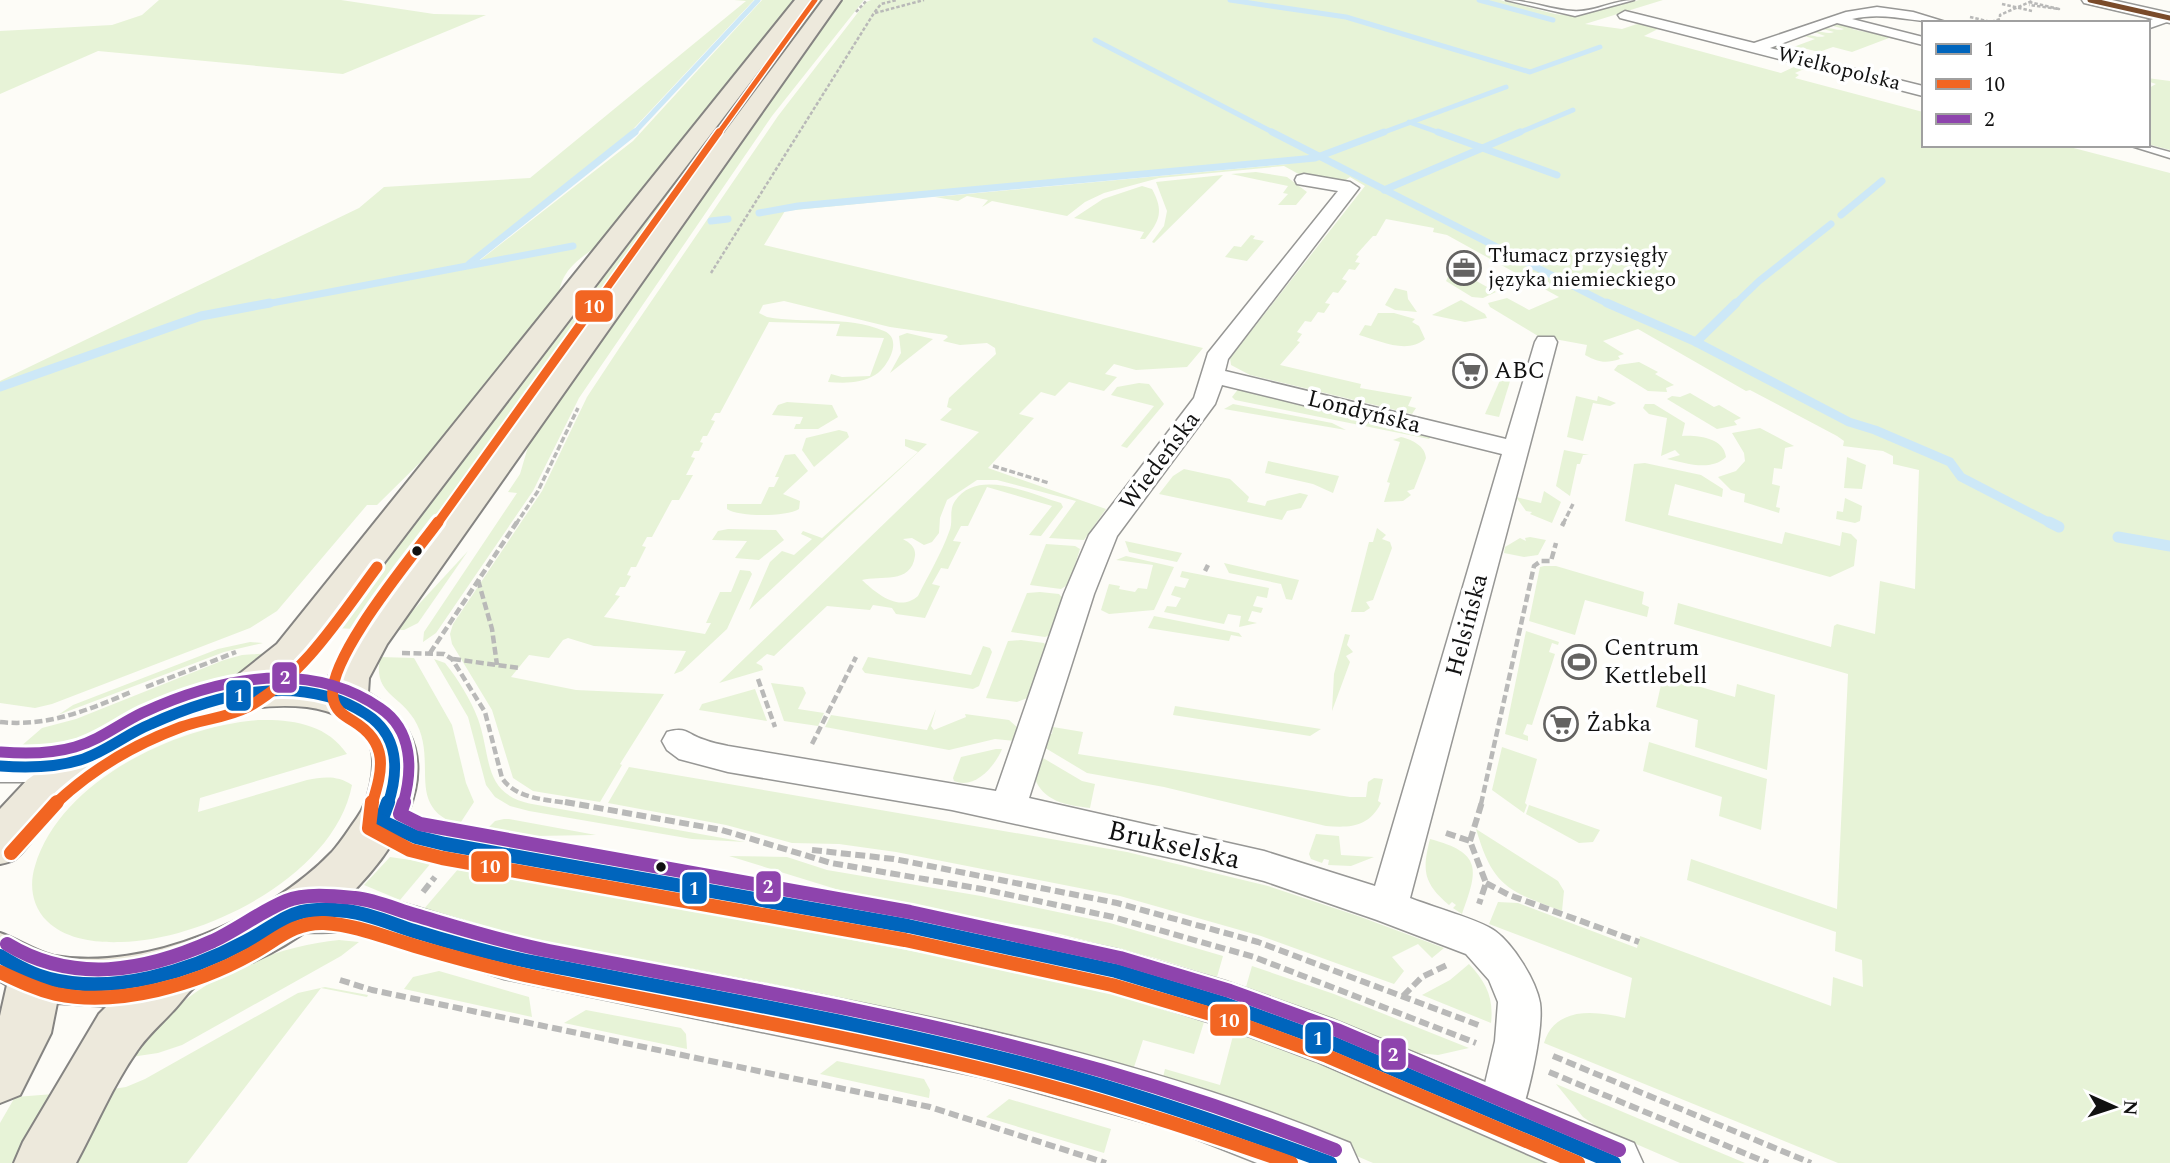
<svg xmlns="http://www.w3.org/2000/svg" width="2170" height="1163" font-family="Spectral,serif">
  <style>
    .green { fill: #e7f3d7 }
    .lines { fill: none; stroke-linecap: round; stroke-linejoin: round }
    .stream-far3 { stroke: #cde8f7; stroke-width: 5 }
    .stream-far2 { stroke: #cde8f7; stroke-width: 7 }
    .stream-far1 { stroke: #cde8f7; stroke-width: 9 }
    .stream { stroke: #cde8f7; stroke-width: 11 }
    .service-casing { stroke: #979795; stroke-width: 3 }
    .minor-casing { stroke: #979795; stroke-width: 3 }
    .tertiary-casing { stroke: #979795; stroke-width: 3 }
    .primary-casing { stroke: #858482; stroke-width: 4 }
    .path-far3 { stroke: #b9b9b8; stroke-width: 2.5; stroke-dasharray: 3.5 2; stroke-linecap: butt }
    .path-far2 { stroke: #b9b9b8; stroke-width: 3.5; stroke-dasharray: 6 2.5; stroke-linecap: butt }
    .path-far1 { stroke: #b9b9b8; stroke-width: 4.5; stroke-dasharray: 8 3.5; stroke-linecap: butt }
    .path { stroke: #b9b9b8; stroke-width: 6; stroke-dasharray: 10 4.5; stroke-linecap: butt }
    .service { fill: #fffffe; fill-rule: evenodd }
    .minor { fill: #fffffe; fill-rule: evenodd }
    .tertiary { fill: #fffffe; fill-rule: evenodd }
    .primary { fill: #ede9dc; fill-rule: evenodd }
    .bus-1-far1-casing { stroke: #fff; stroke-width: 17 }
    .bus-1-casing { stroke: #fff; stroke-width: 19 }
    .bus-2-far4-casing { stroke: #fff; stroke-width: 8 }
    .bus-2-far3-casing { stroke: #fff; stroke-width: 10 }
    .bus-2-far2-casing { stroke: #fff; stroke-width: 13 }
    .bus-2-far1-casing { stroke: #fff; stroke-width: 17 }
    .bus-2-casing { stroke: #fff; stroke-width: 19 }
    .bus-3-far1-casing { stroke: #fff; stroke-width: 17 }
    .bus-3-casing { stroke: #fff; stroke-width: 19 }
    .bus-4-casing { stroke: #fff; stroke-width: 8 }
    .bus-1-far1 { stroke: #0065bd; stroke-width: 11 }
    .bus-1 { stroke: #0065bd; stroke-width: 14 }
    .bus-2-far4 { stroke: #f26522; stroke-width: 5 }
    .bus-2-far3 { stroke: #f26522; stroke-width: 7 }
    .bus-2-far2 { stroke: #f26522; stroke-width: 9 }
    .bus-2-far1 { stroke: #f26522; stroke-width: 11 }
    .bus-2 { stroke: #f26522; stroke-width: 14 }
    .bus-3-far1 { stroke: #8e44ad; stroke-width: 11 }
    .bus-3 { stroke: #8e44ad; stroke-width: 14 }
    .bus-4 { stroke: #7a4b2a; stroke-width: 5 }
    .bus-dot { fill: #111; stroke: #fff; stroke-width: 2.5 }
    .labels { text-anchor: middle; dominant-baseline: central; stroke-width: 7; stroke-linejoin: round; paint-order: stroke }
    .far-street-label { font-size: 21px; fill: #111; stroke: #fff }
    .far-poi-label { font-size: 21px; fill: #111; stroke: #fff; text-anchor: start }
    .poi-label { font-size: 24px; fill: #111; stroke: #fff; text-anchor: start }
    .street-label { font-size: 24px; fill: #111; stroke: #fff }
    .near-street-label { font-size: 28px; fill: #111; stroke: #fff }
    .line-badge { stroke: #fff; stroke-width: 2.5 }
    .badge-label { font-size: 19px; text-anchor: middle; font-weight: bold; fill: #fff }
  </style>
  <rect width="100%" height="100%" fill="#fdfcf7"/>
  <g class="green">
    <path d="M 159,0 L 341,0 L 434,14 L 486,15 L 343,74 L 98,51 L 0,94 L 0,31 L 112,25 L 142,15 Z"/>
    <path d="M 734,0 L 754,0 L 623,140 L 457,270 L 470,268 L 633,141 L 762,0 L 796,0 L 599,245 C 580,258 561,270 559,295 L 447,436 L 377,505 L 367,505 L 277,611 L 250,628 L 52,704 L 35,708 L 0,703 L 0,381 L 359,208 L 384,187 L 530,178 L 746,1 Z"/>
    <path d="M 813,0 L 824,0 L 357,629 L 332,628 Z"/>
    <path d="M 842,0 L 864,0 L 772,116 L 579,398 L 533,491 L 436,633 L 423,642 L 424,632 L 517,493 L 508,492 L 520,474 L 530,440 Z"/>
    <path d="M 871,0 L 1500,0 L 1555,14 L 1575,16 L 1639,0 L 1663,0 L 1585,24 L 1622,29 L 1643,22 L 1662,27 L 1644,36 L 1781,73 L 1796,66 L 1802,67 L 1804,69 L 1795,73 L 1799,75 L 1795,78 L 1923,112 L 1923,145 L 2062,145 L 2170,173 L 2170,1163 L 1838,1163 L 1544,1043 C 1555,1006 1596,1011 1625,1018 L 1632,978 L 1489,924 L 1498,902 L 1518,903 L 1637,948 L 1640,936 L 1831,1006 L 1833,977 L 1863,987 L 1862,960 L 1835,951 L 1836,932 L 1687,880 L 1691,859 L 1837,909 L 1848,674 L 1674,624 L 1678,603 L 1831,647 L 1834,626 L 1837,624 L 1875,634 L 1880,581 L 1915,589 L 1919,470 L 1893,464 L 1893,456 L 1883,451 L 1843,446 L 1844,441 L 1837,436 L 1750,390 L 1746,391 L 1638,329 L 1603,341 L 1624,354 L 1618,356 L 1620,359 C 1605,364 1598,362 1585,355 L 1587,345 L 1538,336 L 1490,307 L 1488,303 L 1507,298 L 1529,310 L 1559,297 L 1447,235 L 1433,232 L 1434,228 L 1386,219 L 1376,236 L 1373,236 L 1356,255 L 1359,256 L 1355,262 L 1360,263 L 1355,270 L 1349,269 L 1342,279 L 1347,281 L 1338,293 L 1333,292 L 1325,303 L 1330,304 L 1324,313 L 1318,312 L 1311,322 L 1305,321 L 1297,332 L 1302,334 L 1297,341 L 1300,342 L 1280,365 L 1361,384 L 1360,388 L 1412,397 L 1408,406 L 1416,408 L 1412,414 L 1250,375 L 1231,365 L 1230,358 L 1365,186 L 1350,177 L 1343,182 L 1304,177 L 1284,166 L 1159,178 L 1104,193 L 1085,202 L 1067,216 L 992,201 L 982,207 L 988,200 L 967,196 L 958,201 L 935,197 L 1288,164 L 1287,162 L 785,211 L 764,245 L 1203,348 L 1187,367 L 1136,370 L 1114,364 L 1105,374 L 1117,377 L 1104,391 L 1069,382 L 1055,396 L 1041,392 L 1019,414 L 1034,418 L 988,468 L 1106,509 L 1084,540 L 1049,538 L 1076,501 L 997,480 L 977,480 L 947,500 L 940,518 L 939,533 L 932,542 L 924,545 L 912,538 L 903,539 C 910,543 916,547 915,556 C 911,585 880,575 862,580 C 876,593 899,613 918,596 C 929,574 941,554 949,532 C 954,522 948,511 955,501 C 978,467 1032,495 1061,503 L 1063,507 L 1041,536 L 1029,535 L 1052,506 L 987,487 L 968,526 L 961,526 L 953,541 L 961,542 L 948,569 L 941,568 L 932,584 L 940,586 L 925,618 L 896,614 L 892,608 L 873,605 L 870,610 L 827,606 L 774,656 L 767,654 L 756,663 L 762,666 L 763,670 L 719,683 L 979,432 L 940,420 L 952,409 L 947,407 L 949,398 L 996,354 L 995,348 L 987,343 L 960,345 L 943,341 L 948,337 L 946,335 L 890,327 L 784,301 L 763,305 L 759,313 L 767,317 C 806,324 846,315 884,331 C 904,339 887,368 875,375 C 861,384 843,383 828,382 L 831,374 L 842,377 L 870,376 L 884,338 L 836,336 L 840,324 L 769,322 L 720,413 L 715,413 L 711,420 L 715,421 L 707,436 L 703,436 L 700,442 L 703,443 L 699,451 L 694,451 L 691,457 L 695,458 L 686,475 L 693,475 L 679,500 L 672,500 L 652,537 L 647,537 L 642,546 L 646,547 L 636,567 L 631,567 L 627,575 L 631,576 L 625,587 L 620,587 L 615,595 L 620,596 L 604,617 L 705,634 L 711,623 L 706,623 L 720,592 L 731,592 L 740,570 L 750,571 L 752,574 L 727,629 L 682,671 L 674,674 L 686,651 L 594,646 L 568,638 L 563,640 L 549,658 L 529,655 L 511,677 L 576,690 L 664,694 L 620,764 L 622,765 L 600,802 L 533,791 L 513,778 L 492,710 L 452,644 L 450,634 L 453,624 L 542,491 L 587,397 L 620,347 L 778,116 L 866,2 Z"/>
    <path d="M 1838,24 L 1857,26 L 1852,29 C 1872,34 1889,34 1909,39 L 1903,41 L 1889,38 L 1852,52 L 1833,47 L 1819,52 L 1803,48 L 1793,52 L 1809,58 L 1773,48 L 1776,46 L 1788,49 L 1815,39 L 1804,36 C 1811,33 1817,39 1825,36 L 1814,32 C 1821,30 1827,35 1834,32 L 1823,29 C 1831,26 1837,32 1844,29 L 1833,26 Z"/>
    <path d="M 2147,78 L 2170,81 L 2170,150 L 2147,144 L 2147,89 L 2156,84 L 2147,81 Z"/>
    <path d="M 1256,172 L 1287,177 L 1307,192 L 1296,205 L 1278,205 L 1288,194 L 1283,193 L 1288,186 L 1231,174 Z"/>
    <path d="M 1223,175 L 1154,243 L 1152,242 L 1164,226 L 1167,211 L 1156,182 Z"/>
    <path d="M 1142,186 L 1152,189 C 1164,211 1160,221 1145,239 L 1140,239 L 1144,232 L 1074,218 L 1103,199 Z"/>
    <path d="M 1251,235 L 1255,236 L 1253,239 L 1264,241 L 1247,261 L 1225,257 L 1234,246 L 1241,247 Z"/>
    <path d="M 1464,274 L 1496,292 L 1483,298 L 1472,297 L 1446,281 L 1448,277 Z"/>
    <path d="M 1395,288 L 1407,291 L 1408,299 L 1417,312 L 1395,310 L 1385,305 Z"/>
    <path d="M 1461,300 L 1485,314 L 1487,318 L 1465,322 L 1432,315 Z"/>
    <path d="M 1378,313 L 1394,313 L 1415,319 L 1412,322 L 1419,326 L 1425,339 C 1407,355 1378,340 1359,335 L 1365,325 L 1371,326 Z"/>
    <path d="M 907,333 L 933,339 L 890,373 L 901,353 L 899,336 Z"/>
    <path d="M 1639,362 L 1658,372 L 1655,374 L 1674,385 L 1666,388 L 1667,392 L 1648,391 L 1614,370 L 1618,365 Z"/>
    <path d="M 1509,376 L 1511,378 L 1499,417 L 1485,414 L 1501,378 Z"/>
    <path d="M 1139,383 L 1149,384 L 1164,404 L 1127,448 L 1121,446 L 1154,406 L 1111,395 L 1117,387 Z"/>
    <path d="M 1239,388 L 1433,435 L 1429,439 L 1235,400 L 1232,397 Z"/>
    <path d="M 1690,393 L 1714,407 L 1719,405 L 1741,418 L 1734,421 L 1737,425 L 1717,429 L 1667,399 L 1672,396 L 1680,397 Z"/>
    <path d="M 1576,396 L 1597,401 L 1598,396 L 1616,403 L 1610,406 L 1593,403 L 1583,441 L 1567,437 Z"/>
    <path d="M 787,402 L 832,405 L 838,417 L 818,429 L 794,429 L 796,424 L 800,424 L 803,417 L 772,415 L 778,405 Z"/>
    <path d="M 1233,404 L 1332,423 L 1346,430 L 1224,409 Z"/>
    <path d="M 1645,404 L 1654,404 L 1685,423 L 1682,436 C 1698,435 1724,438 1726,457 C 1710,472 1686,463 1667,459 L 1680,455 L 1675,450 L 1661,456 L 1667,418 L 1649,414 L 1643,408 Z"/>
    <path d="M 1760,428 L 1794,446 L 1785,448 L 1782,469 L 1774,468 L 1772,484 L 1780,486 L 1776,507 L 1780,508 L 1779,513 L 1744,502 L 1745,494 L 1731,490 L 1718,477 L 1736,471 L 1745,461 L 1744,453 L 1732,433 Z"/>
    <path d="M 839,430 L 847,432 L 849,437 L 814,467 L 802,450 L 806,438 Z"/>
    <path d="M 1401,437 C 1413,440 1425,446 1426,458 L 1414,489 L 1407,491 L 1411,495 L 1403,501 L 1384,502 L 1390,483 L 1387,482 L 1400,442 L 1393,440 Z"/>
    <path d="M 905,439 L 927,444 L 749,610 L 770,562 L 782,551 L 794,555 L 812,539 L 801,534 L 803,531 L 822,538 L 918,452 L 905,446 Z"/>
    <path d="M 1564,450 L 1589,455 L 1583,455 L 1580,464 L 1577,464 L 1570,496 L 1556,486 Z"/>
    <path d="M 795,454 L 808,471 L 783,494 L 800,501 L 799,509 C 786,517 739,517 727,509 L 727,504 L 761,504 L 769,487 L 774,487 L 779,477 L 775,477 L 785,455 Z"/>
    <path d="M 1847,457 L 1866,465 L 1862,489 L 1844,488 Z"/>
    <path d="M 1268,461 L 1339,476 L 1333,493 L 1313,484 L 1265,473 Z"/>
    <path d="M 1645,463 L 1701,475 L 1723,489 L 1722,497 L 1675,484 L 1668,515 L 1782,544 L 1785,532 L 1840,546 L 1842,532 L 1851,534 L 1857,540 L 1854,566 L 1830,577 L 1625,521 L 1634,464 Z"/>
    <path d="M 1184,469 L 1230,479 L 1249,497 L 1247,502 L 1265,506 L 1267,501 L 1300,493 L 1308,495 L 1301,508 L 1287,511 L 1282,520 L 1159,494 L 1173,476 Z"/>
    <path d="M 1544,491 L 1561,502 L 1552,523 L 1530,514 L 1532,512 L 1526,511 L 1516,497 L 1541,503 Z"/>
    <path d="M 1845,498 L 1862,506 L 1860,521 L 1855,523 L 1836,519 L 1837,511 L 1843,512 Z"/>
    <path d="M 1377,528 L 1386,535 L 1382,539 L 1390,542 L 1392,548 L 1373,600 L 1366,602 L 1370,608 L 1364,612 L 1351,612 L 1369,542 L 1373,542 Z"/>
    <path d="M 728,529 L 776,530 L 784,540 L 759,560 L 735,558 L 747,541 L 712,540 L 718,531 Z"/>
    <path d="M 1530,537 L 1546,540 L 1538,555 L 1524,557 L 1504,553 L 1505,547 L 1520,538 L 1526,541 L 1525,538 Z"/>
    <path d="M 1125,541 L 1182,553 L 1177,562 L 1129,552 Z"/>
    <path d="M 1046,544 L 1075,546 L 1080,549 L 1069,584 L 1061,589 L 1030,585 Z"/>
    <path d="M 468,551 L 418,623 L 404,630 L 395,630 Z"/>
    <path d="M 1126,556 L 1174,567 L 1154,610 L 1109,614 L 1101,610 L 1109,584 L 1120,586 L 1119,589 L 1135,592 L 1138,588 L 1147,589 L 1153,565 L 1116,560 Z"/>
    <path d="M 1224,563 L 1299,580 L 1292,600 L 1286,599 L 1281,584 L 1229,573 Z"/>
    <path d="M 1544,566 L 1556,566 L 1644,592 L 1642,604 L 1649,607 L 1647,617 L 1585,600 L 1575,635 L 1529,621 L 1540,567 Z"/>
    <path d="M 1182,571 L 1269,588 L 1267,598 L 1257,596 L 1253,606 L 1263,608 L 1261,613 L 1252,611 L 1248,621 L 1257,623 L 1239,627 L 1241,616 L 1228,614 L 1224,624 L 1164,612 L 1167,606 L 1176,607 L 1181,598 L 1171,595 L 1175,586 L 1185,588 L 1189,579 L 1180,577 Z"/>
    <path d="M 1040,592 L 1059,594 L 1064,600 L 1053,634 L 1045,637 L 1011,632 L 1027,593 Z"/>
    <path d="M 1154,616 L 1239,633 L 1242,637 L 1231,635 L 1229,641 L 1148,628 Z"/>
    <path d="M 1526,631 L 1559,642 L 1558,645 L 1552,643 L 1549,652 L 1555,654 L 1532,725 L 1527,724 L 1523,734 L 1528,736 L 1528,741 L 1505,734 Z"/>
    <path d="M 1345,634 L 1350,635 L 1347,645 L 1353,652 L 1346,656 L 1350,662 L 1332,711 L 1334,674 Z"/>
    <path d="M 1021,640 L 1044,643 L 1048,648 L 1030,697 L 1017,702 L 986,698 L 1008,641 Z"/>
    <path d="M 250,642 L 263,643 L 224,652 L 58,715 L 73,705 L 218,649 Z"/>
    <path d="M 983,646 L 990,648 L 992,652 L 979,686 L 973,689 L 865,673 L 862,669 L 868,657 L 971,675 Z"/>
    <path d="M 271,653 L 233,677 L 172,698 L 89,735 L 52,745 L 20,747 L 42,728 L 76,719 L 224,660 L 242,655 Z"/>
    <path d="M 380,657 L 414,658 L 452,725 L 466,783 L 474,802 L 459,825 C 403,806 440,761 414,719 C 399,694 373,694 380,657 Z"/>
    <path d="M 434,659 L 445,663 C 458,679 471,700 478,719 C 492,758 482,794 532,804 L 745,842 L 692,839 L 529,811 L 510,806 L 495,797 L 486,785 L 468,717 Z"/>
    <path d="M 1663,676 L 1735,697 L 1737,684 L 1775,695 L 1767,770 L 1695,747 L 1698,720 L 1656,707 Z"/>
    <path d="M 771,683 L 803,687 L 806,693 L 798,709 L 824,713 L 818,726 L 784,721 Z"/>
    <path d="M 755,689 L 767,721 L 699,710 L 702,704 Z"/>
    <path d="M 1175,706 L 1321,729 L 1310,736 L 1173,715 Z"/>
    <path d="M 936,709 L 931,726 L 934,730 L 966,717 L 965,714 L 1009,720 L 1019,729 L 1015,741 L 995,739 L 949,750 L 825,727 L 831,715 L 927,730 Z"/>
    <path d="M 258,720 C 292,719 327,724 347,754 L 200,798 L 198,812 L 307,780 C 323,777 337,775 352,785 C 335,875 205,940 121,942 C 95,943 65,939 47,921 C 32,906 29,885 35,866 C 60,781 176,726 258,720 Z"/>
    <path d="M 1053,727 L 1083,732 L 1078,754 L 1350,797 L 1366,797 L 1368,782 L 1374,778 L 1383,779 L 1378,801 L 1381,803 C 1369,827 1350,828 1326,826 L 1164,787 L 1087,773 L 1042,746 L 1046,733 L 1052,734 Z"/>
    <path d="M 1649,742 L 1767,779 L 1761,830 L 1719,816 L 1722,797 L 1643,771 Z"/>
    <path d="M 1502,747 L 1537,759 L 1525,803 L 1527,805 L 1524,813 L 1492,790 Z"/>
    <path d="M 996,749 L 1002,749 C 995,766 975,790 954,781 L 953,778 L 961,757 Z"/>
    <path d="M 1038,755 L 1082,781 L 1095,784 L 1090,808 C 1067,805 1042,802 1034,776 Z"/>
    <path d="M 629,767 L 1127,852 L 1268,886 L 1358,916 L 1444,948 L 1432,958 L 1418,944 L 1392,957 L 1404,971 L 1394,984 L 1261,936 L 1120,896 L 896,852 L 839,844 L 792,843 L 726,825 L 608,803 Z"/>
    <path d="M 1529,805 L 1600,830 L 1593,842 L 1579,843 L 1526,814 Z"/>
    <path d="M 504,819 L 509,819 L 596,835 L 534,836 L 485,831 L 495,821 Z"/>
    <path d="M 1476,829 L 1558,881 L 1564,891 L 1562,911 C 1508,891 1493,887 1476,829 Z"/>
    <path d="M 1316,834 L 1339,836 L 1341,855 L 1374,857 L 1351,866 L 1328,865 L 1329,860 L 1324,859 L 1322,863 L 1311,859 L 1309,854 Z"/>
    <path d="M 1430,839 C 1483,853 1478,870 1462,914 L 1453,908 L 1456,905 L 1452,902 L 1449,905 C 1423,883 1422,870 1430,839 Z"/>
    <path d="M 729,856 L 787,857 L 827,870 L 981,896 L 1110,923 L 1223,956 L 1217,977 L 1155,958 L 1044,930 L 852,894 Z"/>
    <path d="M 390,857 L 431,863 L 400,900 L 364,885 Z"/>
    <path d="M 459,868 L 983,964 L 1110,993 L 1204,1022 L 1194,1054 L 1143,1040 L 1131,1076 L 515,942 L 423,910 Z"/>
    <path d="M 339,940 L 359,942 L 341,956 L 182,1045 L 158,1053 L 131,1057 C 176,990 259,948 339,940 Z"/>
    <path d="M 1469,964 C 1486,982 1494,998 1491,1023 L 1422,995 L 1450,980 Z"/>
    <path d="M 1252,966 L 1334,994 L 1469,1048 L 1438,1055 L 1418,1053 L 1246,987 Z"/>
    <path d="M 439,971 L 529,997 L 532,1017 L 404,989 L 413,977 Z"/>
    <path d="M 325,987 L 368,995 L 367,997 L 321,988 L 187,1163 L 73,1163 L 113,1089 L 126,1087 L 145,1079 L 298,993 Z"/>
    <path d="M 586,1010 L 681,1028 L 686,1034 L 687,1049 L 564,1023 Z"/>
    <path d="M 1234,1032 L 1356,1078 L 1550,1163 L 1373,1163 L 1331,1145 L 1161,1085 L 1165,1069 L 1220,1085 Z"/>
    <path d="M 837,1061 L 924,1079 L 930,1090 L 929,1098 L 820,1074 Z"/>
    <path d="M 1556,1084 L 1745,1163 L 1680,1163 L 1599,1128 L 1583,1117 Z"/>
    <path d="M 54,1094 L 16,1163 L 0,1163 L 0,1123 L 15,1097 Z"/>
    <path d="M 1009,1099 L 1111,1129 L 1104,1153 L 986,1117 Z"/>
  </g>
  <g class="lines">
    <g class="stream-far3">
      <path d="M 1230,0 L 1346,17 L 1530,72 L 1600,47"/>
      <path d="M 1479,0 L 1553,20"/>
      <path d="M 1095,40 L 1276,134"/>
      <path d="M 1409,122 L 1443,134"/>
      <path d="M 633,134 L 758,0"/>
      <path d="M 1379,134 L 1506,87"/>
      <path d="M 1516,134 L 1573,110"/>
    </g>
    <g class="stream-far2">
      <path d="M 1272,132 L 1610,305"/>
      <path d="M 1438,132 L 1557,175"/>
      <path d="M 1384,190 L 1520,132"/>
      <path d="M 759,213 L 798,206 L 1315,158 L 1384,132"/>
      <path d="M 1841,215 L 1882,181"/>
      <path d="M 711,221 L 728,219"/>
      <path d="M 469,264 L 635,132"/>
      <path d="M 261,305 L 573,246"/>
      <path d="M 1734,305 L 1759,281 L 1831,224"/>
    </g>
    <g class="stream-far1">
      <path d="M 1607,303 L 1696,342 L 1849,422 L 1875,430 L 1950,462 L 1961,477 L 2052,524"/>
      <path d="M 1696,342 L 1736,303"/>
      <path d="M 0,387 L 201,316 L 270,303"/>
    </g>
    <g class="stream">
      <path d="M 2049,522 L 2059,527"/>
      <path d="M 2118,537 L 2170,546"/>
    </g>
    <g class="service-casing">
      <g id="service">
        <path d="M 1506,0 C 1529,0 1550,10 1573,11 C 1593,13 1613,0 1634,0 L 1575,16 Z"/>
        <path d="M 2128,145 L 2144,145 L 2170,152 L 2170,158 Z"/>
      </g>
    </g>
    <g class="minor-casing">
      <g id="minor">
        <path d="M 1877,7 L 1913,12 L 1949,23 C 1916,23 1885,11 1852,19 L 1923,37 L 1923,45 L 1837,23 L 1770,48 L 1923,86 L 1923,96 L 1620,18 L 1618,15 L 1625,11 L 1754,43 L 1846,12 Z"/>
        <path d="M 2170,13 L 2170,21 L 2147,29 L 2147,23 L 2142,23 Z"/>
        <path d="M 1304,174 L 1350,182 L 1359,188 L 1228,359 L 1225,371 L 1506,439 L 1535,342 L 1538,337 L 1554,337 L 1557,342 L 1410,898 C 1429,906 1481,920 1495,931 C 1513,944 1536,980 1540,1003 C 1544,1031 1527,1102 1516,1128 L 1500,1135 L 1484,1128 L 1478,1113 L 1495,1041 L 1498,1002 L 1489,980 L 1466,954 L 1377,920 L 1264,881 L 1181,860 L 952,810 L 728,772 L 679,759 L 667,750 L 662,741 L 667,732 C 688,726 687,735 705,740 C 712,743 720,744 728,746 L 996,791 L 1064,594 L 1089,535 L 1194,398 L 1208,353 L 1338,191 L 1297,184 L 1295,180 L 1297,176 ZM 1222,385 L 1502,454 L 1375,886 L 1264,851 L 1029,798 L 1094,594 L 1117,536 L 1215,404 Z"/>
      </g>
    </g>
    <g class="tertiary-casing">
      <g id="tertiary">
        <path d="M 2082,0 L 2112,0 L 2170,13 L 2170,23 L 2084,3 Z"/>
        <path d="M 91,741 L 106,746 L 112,757 L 106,768 L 48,782 L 0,782 L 0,750 L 48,750 Z"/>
        <path d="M 381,803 L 425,821 L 445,826 L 908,905 L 1116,949 L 1225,981 L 1332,1019 L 1634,1143 L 1643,1163 L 1548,1163 L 1315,1061 L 1224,1027 L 1116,993 L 908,947 L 416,855 L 365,834 L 358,821 L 365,808 Z"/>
        <path d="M 350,891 C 416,902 478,930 544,943 C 816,995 1093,1036 1350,1143 L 1359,1163 L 1257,1163 L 1179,1132 L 981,1077 L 504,979 L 367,934 C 336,929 305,938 275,927 L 268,913 L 275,899 L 292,893 Z"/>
      </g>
    </g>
    <g class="primary-casing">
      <path id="primary" d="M 795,0 L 813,0 L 307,664 L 292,676 L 327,680 L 355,629 L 823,0 L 841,0 L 387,644 L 369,678 L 368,693 C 475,755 385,873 316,924 C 298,938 273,953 252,962 C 236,969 212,973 198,984 C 189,990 181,1003 173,1011 C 161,1024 147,1036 137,1051 C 113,1085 96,1126 76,1163 L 14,1163 L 23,1142 L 99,1014 L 107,1006 L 57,1003 L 51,1033 L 20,1095 L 0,1103 L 0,1016 L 7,985 L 0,981 L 0,933 C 17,939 36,952 54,956 C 145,972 269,918 332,852 C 341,842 349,829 357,818 C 369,802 377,767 371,747 C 364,722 330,710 307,707 C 219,698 119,745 59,807 C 49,816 22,856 15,859 C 11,862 5,863 0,864 L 0,809 L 27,780 L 83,739 L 145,708 L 228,683 L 277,644 Z"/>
    </g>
    <g class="path-far3">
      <path d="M 2029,2 L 2059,9 L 2029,5"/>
      <path d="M 2002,4 L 2032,11"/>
      <path d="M 856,12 L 867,0"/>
      <path d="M 875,13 L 924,0"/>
      <path d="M 1970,17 L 1991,22 L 2000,19 L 2000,15 L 2032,1"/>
      <path d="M 711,273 L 874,13 L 881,4 L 897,0"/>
    </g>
    <g class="path-far2">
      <path d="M 993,466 L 1049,483"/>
      <path d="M 516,524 L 538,491 L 578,408"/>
      <path d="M 1563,524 L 1573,504"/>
    </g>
    <g class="path-far1">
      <path d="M 1562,526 L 1564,522"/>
      <path d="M 1205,571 L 1208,565"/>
      <path d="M 478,580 L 492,629 L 497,665"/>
      <path d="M 402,653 L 444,654 L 452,659 L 485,712 L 502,778 C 516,800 551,800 575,804"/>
      <path d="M 430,653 L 517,522"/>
      <path d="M 453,659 L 519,668"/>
      <path d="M 758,679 L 775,727"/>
      <path d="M 146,687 L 236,652"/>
      <path d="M 0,722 C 48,727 88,710 131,692"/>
      <path d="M 812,744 L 856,657"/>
      <path d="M 1481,804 L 1534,566 L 1541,561 L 1551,561 L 1556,543"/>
    </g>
    <g class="path">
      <path d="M 565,802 L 722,830 L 831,863 L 982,889 L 1113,917 L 1254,957 L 1476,1043"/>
      <path d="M 1446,833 L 1470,841 L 1486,883 L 1479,904"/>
      <path d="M 1470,841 L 1482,802"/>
      <path d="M 812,850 L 894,859 L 1117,903 L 1258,942 L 1481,1026"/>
      <path d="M 1486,883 L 1509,895 L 1639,942"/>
      <path d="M 423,892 L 435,877"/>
      <path d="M 340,980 L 372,990 L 930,1107 L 1106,1163"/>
      <path d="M 1403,996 L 1422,977 L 1447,965"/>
      <path d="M 1553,1056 L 1811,1163"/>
      <path d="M 1549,1072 L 1768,1163"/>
    </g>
    <use href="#service" class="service"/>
    <use href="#minor" class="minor"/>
    <use href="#tertiary" class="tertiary"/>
    <use href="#primary" class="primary"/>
    <g class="bus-1-far1-casing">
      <path id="bus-1-far1" d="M 0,766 C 27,768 54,768 80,760 C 106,752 126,734 151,724 C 217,694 301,672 366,714 C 399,735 399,771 388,804"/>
    </g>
    <g class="bus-1-casing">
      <g id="bus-1">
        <path d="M 381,821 L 388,802"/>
        <path d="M 381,821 L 416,837 L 445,844 L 908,926 L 1116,971 L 1225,1004 L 1332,1043 L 1614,1163"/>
        <path d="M 0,956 C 16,966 32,975 50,979 C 113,995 189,972 245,942 C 290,918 291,905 347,911 C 371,914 392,924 414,931 C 456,944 499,956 542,964 C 708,996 875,1025 1039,1068 C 1138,1094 1234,1128 1330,1163"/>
      </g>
    </g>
    <g class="bus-2-far4-casing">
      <path id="bus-2-far4" d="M 718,134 L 815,0"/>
    </g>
    <g class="bus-2-far3-casing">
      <path id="bus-2-far3" d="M 595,305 L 719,132"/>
    </g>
    <g class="bus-2-far2-casing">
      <path id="bus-2-far2" d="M 437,524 L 596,303"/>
    </g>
    <g class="bus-2-far1-casing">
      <g id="bus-2-far1">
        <path d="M 55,804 C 91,770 135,744 181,727 C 203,719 227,718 248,707 C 303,676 340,617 377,567"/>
        <path d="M 372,804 C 383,769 389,743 353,721 C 343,715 335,710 333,698 C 326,659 413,556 438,522"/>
      </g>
    </g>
    <g class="bus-2-casing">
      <g id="bus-2">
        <path d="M 372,802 L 369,828 L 410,850 L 442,858 L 905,940 L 1112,985 L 1221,1017 L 1327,1056 L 1578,1163"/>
        <path d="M 11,853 L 57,802"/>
        <path d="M 0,972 C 19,981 36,989 56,994 C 119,1007 197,984 251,954 C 277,940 293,922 324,923 C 357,925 384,937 415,946 C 456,958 497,969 539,978 C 698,1011 857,1037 1014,1077 C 1108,1101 1200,1131 1291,1163"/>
      </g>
    </g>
    <g class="bus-3-far1-casing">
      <path id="bus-3-far1" d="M 1,752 C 26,754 51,754 75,747 C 100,740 119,724 142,713 C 218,678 306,658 380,708 C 413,730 413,770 403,804"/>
    </g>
    <g class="bus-3-casing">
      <g id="bus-3">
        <path d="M 404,802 L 400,814 L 420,824 L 910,912 L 1120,958 L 1230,991 L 1337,1030 L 1619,1150"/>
        <path d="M 7,944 C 73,984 144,972 213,941 C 238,929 260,912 286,901 C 305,893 334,896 355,898 C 375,900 395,909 415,915 C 459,928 503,942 549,951 C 714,983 882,1011 1045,1055 C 1144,1081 1240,1113 1335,1150"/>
      </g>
    </g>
    <g class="bus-4-casing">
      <path id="bus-4" d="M 2090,0 L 2170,18"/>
    </g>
    <use href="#bus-1-far1" class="bus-1-far1"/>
    <use href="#bus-1" class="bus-1"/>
    <use href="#bus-2-far4" class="bus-2-far4"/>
    <use href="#bus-2-far3" class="bus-2-far3"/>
    <use href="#bus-2-far2" class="bus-2-far2"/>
    <use href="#bus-2-far1" class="bus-2-far1"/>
    <use href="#bus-2" class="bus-2"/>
    <use href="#bus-3-far1" class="bus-3-far1"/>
    <use href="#bus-3" class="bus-3"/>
    <use href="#bus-4" class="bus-4"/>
  </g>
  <defs>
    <g id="office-ring" transform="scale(1.75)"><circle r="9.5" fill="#fff" stroke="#646362" stroke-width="1.5"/><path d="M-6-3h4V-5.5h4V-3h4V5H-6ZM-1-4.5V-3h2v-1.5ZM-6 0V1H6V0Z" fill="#646362"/></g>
    <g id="supermarket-ring" transform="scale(1.75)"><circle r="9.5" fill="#fff" stroke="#646362" stroke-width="1.5"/><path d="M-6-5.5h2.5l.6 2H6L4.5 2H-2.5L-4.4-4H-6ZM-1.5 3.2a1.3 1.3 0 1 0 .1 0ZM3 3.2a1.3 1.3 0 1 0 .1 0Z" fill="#646362"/></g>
    <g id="stadium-ring" transform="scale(1.75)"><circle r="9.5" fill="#fff" stroke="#646362" stroke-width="1.5"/><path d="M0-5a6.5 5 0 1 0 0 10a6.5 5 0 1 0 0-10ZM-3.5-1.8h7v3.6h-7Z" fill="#646362"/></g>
  </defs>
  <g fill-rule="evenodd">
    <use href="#office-ring" x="1464" y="268"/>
    <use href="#supermarket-ring" x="1470" y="371"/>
    <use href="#stadium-ring" x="1579" y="662"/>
    <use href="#supermarket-ring" x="1561" y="724"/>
  </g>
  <g class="bus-dot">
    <circle cx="417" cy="551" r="6"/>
    <circle cx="661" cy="867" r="6"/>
  </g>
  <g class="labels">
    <g class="far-street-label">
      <text transform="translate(1839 69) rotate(14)">Wielkopolska</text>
    </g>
    <g class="far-poi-label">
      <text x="1488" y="256">Tłumacz przysięgły<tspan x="1488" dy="24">języka niemieckiego</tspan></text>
    </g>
    <g class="poi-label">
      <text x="1494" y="371">ABC</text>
      <text x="1604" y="648">Centrum<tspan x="1604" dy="28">Kettlebell</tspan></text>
      <text x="1586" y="724">Żabka</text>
    </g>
    <g class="street-label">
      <text transform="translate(1364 412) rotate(14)">Londyńska</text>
      <text transform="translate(1160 461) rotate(-53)">Wiedeńska</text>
      <text transform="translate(1467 625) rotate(-75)">Helsińska</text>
    </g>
    <g class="near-street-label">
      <text transform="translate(1174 845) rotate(13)">Brukselska</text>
    </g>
  </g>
  <g class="line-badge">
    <rect x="574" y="289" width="40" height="34" rx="7" fill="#f26522"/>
    <rect x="271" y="661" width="27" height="33" rx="7" fill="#8e44ad"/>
    <rect x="225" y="679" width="27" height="33" rx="7" fill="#0065bd"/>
    <rect x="470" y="850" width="40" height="33" rx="7" fill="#f26522"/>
    <rect x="755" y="870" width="27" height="33" rx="7" fill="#8e44ad"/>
    <rect x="681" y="871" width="27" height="34" rx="7" fill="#0065bd"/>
    <rect x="1209" y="1003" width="40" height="34" rx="7" fill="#f26522"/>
    <rect x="1304" y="1021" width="28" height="34" rx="7" fill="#0065bd"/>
    <rect x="1380" y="1037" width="27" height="34" rx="7" fill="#8e44ad"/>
  </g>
  <g class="badge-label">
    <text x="594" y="313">10</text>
    <text x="285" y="684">2</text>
    <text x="239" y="702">1</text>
    <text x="490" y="873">10</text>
    <text x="768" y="893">2</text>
    <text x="694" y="895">1</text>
    <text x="1229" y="1027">10</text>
    <text x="1318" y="1045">1</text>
    <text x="1393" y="1061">2</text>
  </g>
  <rect x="1922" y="21" width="228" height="126" fill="#ffffff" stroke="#a0a0a0" stroke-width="2"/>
  <rect x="1936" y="44" width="35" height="10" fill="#0065bd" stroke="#a0a0a0" stroke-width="2"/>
  <text x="1984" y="56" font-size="21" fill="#111111">1</text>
  <rect x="1936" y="79" width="35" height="10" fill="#f26522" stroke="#a0a0a0" stroke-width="2"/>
  <text x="1984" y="91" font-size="21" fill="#111111">10</text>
  <rect x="1936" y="114" width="35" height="10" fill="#8e44ad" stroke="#a0a0a0" stroke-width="2"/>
  <text x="1984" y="126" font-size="21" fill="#111111">2</text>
  <g transform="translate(2114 1107) rotate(93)" stroke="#ffffff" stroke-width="5" paint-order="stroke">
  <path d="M0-5L12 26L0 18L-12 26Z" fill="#111111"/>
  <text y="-10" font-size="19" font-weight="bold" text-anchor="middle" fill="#111111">N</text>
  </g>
</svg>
